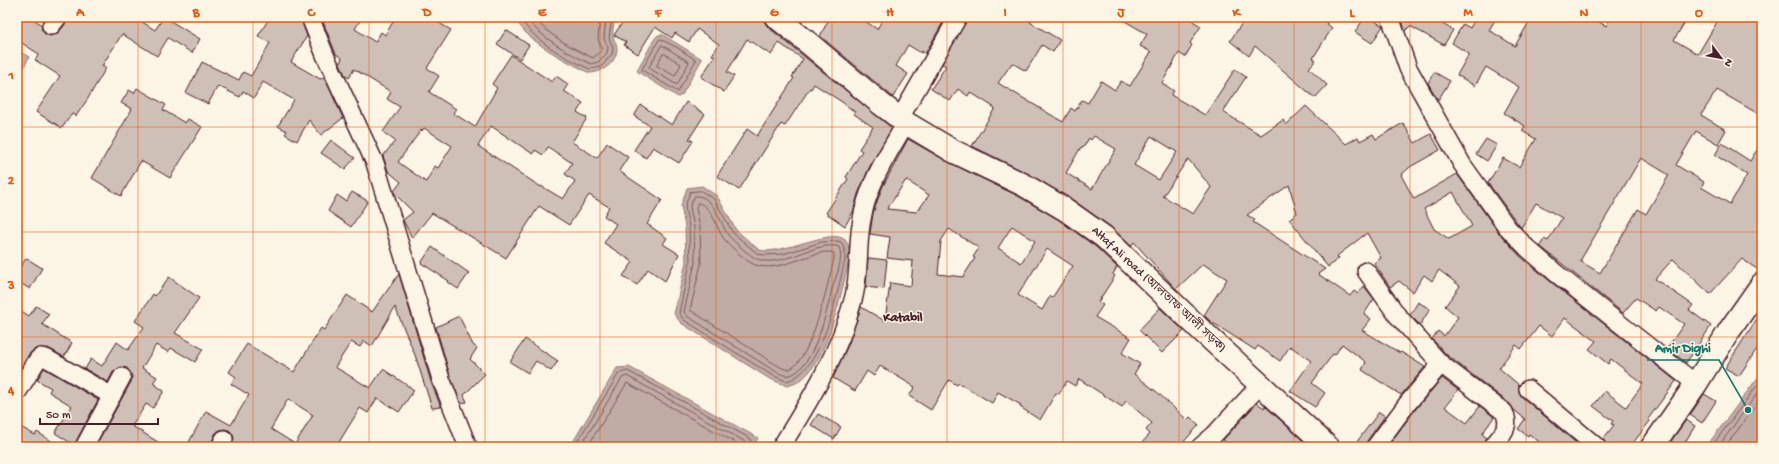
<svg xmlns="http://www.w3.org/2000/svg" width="1779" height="464" font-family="'Gochi Hand','Noto Sans Bengali',sans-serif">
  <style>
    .water { fill: #c0aca5; stroke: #917474 }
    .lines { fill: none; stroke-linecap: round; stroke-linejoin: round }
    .shore { stroke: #79575c; stroke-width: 1 }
    .building { fill: #cfc0b7; stroke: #4a1f2b; fill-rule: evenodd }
    .minor-casing { stroke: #4a1f2b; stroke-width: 20 }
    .secondary-casing { stroke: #4a1f2b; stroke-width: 25 }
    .trunk-casing { stroke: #4a1f2b; stroke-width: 25 }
    .minor { stroke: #fcf5e5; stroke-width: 17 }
    .secondary { stroke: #fcf5e5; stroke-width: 22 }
    .trunk { stroke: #fcf5e5; stroke-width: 22 }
    .grid { fill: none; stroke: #e8590c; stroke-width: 1; stroke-opacity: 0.55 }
    .labels { text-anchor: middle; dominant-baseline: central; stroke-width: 3; stroke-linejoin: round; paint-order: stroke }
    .street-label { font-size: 12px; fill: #4a1f2b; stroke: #fcf5e5 }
    .neighbourhood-label { font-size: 13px; font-weight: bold; fill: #4a1f2b; stroke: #fcf5e5 }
    .leader { fill: none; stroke: #0f766e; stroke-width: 1.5 }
    .callout-dot { fill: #0f766e; stroke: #fcf5e5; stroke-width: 1.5 }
    .callout-label { font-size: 13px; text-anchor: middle; font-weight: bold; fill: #0f766e; stroke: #fcf5e5; stroke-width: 3; stroke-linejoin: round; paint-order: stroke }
    .neatline { fill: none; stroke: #e8590c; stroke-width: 1.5 }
    .grid-label { font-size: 13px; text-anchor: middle; font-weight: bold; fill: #e8590c }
  </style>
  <rect width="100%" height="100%" fill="#fcf5e5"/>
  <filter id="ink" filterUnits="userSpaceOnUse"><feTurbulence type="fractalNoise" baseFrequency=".025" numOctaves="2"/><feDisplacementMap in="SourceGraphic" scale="8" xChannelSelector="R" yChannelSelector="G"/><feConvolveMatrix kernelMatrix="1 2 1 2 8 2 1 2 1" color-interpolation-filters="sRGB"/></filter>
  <g filter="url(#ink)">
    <g class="water">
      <path d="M 515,17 L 616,17 C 614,23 611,33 614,39 C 615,43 617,44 617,48 C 617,63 602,73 589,73 C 566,60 525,42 515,17 Z"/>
      <path d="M 658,35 L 663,35 L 702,59 L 682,95 L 678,97 L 638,72 L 637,70 L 655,38 Z"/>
      <path d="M 17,50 L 29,57 L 17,82 Z"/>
      <path d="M 702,186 L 717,196 L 736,230 L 759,250 C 781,256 832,227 845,240 C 850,245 850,254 849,261 C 841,292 828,364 798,382 C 795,384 790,385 787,386 L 768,378 L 681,323 L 674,314 L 686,262 L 685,227 L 681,206 L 687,188 Z"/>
      <path d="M 629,367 L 758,438 L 753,447 L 570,447 L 617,368 Z"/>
      <path d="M 1762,372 L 1762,447 L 1706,447 Z"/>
    </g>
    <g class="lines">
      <g class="shore">
        <path d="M 519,17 C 534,41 565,58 590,69 L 601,67 L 612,54 L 613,48 L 609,38 L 612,17"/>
        <path d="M 525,17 C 541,38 568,53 591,64 L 598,62 L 607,53 L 608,47 L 604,39 L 606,17"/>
        <path d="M 533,17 C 548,35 572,48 593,58 L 598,54 L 602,50 L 598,39 L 600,17"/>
        <path d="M 660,39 L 678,48 L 696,60 L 678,92 L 642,70 Z"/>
        <path d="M 662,45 L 689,62 L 677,85 L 649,68 Z"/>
        <path d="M 663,54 L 665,54 L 681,64 L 675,76 L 657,66 Z"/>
        <path d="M 701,191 L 714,199 L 733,233 L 758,254 L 764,255 L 783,254 L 822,242 L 838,241 L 842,243 L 845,250 L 845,260 C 837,292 823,373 786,381 L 770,374 L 684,320 L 679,313 L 690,263 L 689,227 L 685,207 L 690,192 Z"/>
        <path d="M 695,196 C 714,194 720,224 729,236 C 735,243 747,253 755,258 C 779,271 817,239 839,247 C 844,260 836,276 832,289 C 827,311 815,363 793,374 C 786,378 779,373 773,370 L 687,316 L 684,312 L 695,263 L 694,227 L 690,207 Z"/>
        <path d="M 698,203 C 713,205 716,230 725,240 C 730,246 745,260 753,264 C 779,276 817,246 834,253 L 834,259 C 828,282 812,359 790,369 C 786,371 779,366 775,364 L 690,310 L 701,264 L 700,227 L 696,208 Z"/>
        <path d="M 574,447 L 619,373 L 628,371 L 751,439 L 750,447"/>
        <path d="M 580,447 L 622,378 L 627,376 L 744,441 L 745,447"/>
        <path d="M 587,447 L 627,383 L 738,444 L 739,447"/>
        <path d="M 1711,447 L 1762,379"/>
        <path d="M 1718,447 L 1762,387"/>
        <path d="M 1725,447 L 1762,397"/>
      </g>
    </g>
    <g class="building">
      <path d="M 17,17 L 30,17 L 41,24 L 42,30 L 45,34 L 50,36 L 59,32 L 66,23 L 68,17 L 134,17 L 155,30 L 164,17 L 200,39 L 192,53 L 168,38 L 157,56 L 122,34 L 102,66 L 106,68 L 87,100 L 76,116 L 72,114 L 62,128 L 36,112 L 60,76 L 35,60 L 39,54 L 17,40 Z"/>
      <path d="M 270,17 L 300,17 L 307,36 L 291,62 L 320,79 L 324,77 L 343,118 L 321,135 L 309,120 L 297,141 L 285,134 L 287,131 L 278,126 L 294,100 L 263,82 L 254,98 L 243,91 L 240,97 L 218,86 L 208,104 L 186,93 L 202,62 L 239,80 L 243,72 L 251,76 L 270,43 L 258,36 Z"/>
      <path d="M 321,17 L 362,17 L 355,29 L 375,42 L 381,32 L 385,35 L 396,17 L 429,17 L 451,30 L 427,68 L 439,76 L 429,92 L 456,109 L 453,113 L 475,127 L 497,88 L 492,84 L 511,55 L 552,82 L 556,76 L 568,84 L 564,91 L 583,103 L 577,112 L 587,118 L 572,142 L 597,158 L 607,143 L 628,157 L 619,171 L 662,200 L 647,224 L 667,238 L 663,244 L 679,254 L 665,281 L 648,269 L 637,285 L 623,276 L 633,262 L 604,243 L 616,224 L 604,216 L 609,207 L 589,195 L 569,225 L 539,206 L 506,258 L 432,213 L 412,238 L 403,220 L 413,212 L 395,194 L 394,191 L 401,182 L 388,171 L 383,156 L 395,141 L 383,132 L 400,107 L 387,99 L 391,92 L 354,69 L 349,78 L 345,75 L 340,63 L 342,58 L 336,54 ZM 491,126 L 533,154 L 535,150 L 543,155 L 548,147 L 572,163 L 565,174 L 575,181 L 563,199 L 541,186 L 541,187 L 478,146 ZM 424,128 L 452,146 L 438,168 L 435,166 L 426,182 L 398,162 L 421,130 L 422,131 Z"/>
      <path d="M 626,17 L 761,17 L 768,27 L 892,128 L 869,168 L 858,194 L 853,212 L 845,226 L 826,213 L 848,179 L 846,177 L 862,151 L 859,149 L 873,127 L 854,114 L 855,112 L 842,102 L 814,84 L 811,89 L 810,88 L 785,126 L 781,124 L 739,190 L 717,176 L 747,129 L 757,136 L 794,78 L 792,77 L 803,59 L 779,43 L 771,55 L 747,39 L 727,72 L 734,76 L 724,92 L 701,77 L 715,56 L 712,55 L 719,44 L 697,29 L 689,42 L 675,33 L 672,38 L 655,27 L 638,54 L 624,45 L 626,42 L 614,35 Z"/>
      <path d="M 830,17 L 859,17 L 877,29 L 884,17 L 946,17 L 925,54 L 922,51 L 921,53 L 908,45 L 896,66 L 908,74 L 893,97 L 820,36 Z"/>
      <path d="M 968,17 L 1033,17 L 1030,22 L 1060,40 L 1053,52 L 1042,45 L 1026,71 L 1012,63 L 998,83 L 1063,122 L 1071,108 L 1075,111 L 1082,100 L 1088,103 L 1101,81 L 1115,90 L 1121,81 L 1130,86 L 1151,52 L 1140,46 L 1147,34 L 1118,17 L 1186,17 L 1201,26 L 1190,43 L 1192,45 L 1185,57 L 1179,53 L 1162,83 L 1174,91 L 1171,95 L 1205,115 L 1235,69 L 1246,77 L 1223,112 L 1261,135 L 1283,120 L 1286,125 L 1306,106 L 1346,144 L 1358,137 L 1360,141 L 1373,134 L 1376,139 L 1403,123 L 1415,143 L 1431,134 L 1440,150 L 1410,167 L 1401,175 L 1414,199 L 1457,174 L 1499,233 L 1520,256 L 1551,282 L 1676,381 L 1648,419 L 1650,421 L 1630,447 L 1607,447 L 1603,439 L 1614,425 L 1611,424 L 1613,421 L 1593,406 L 1605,391 L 1626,407 L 1643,384 L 1611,359 L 1608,364 L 1589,349 L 1596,341 L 1565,318 L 1552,336 L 1539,326 L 1521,349 L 1516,345 L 1499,368 L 1519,385 L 1519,392 L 1522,397 L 1581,447 L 1546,447 L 1529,434 L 1528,436 L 1518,429 L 1525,419 L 1514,410 L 1510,404 L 1447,355 L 1432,339 L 1438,331 L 1444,336 L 1458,317 L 1445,306 L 1460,286 L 1439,270 L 1432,281 L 1424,275 L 1413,292 L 1399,281 L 1390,287 L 1374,263 L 1381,258 L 1367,233 L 1337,256 L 1339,258 L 1328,267 L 1289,219 L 1297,213 L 1289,185 L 1247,215 L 1255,220 L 1253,222 L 1325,269 L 1318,274 L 1350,296 L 1354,291 L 1358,294 L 1364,286 L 1374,299 L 1364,314 L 1371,319 L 1362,330 L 1400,353 L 1401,352 L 1425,367 L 1401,395 L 1362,370 L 1366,362 L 1342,344 L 1335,355 L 1333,354 L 1312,383 L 1325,393 L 1315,407 L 1290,391 L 1311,361 L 1290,346 L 1280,361 L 1258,346 L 1255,350 L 1210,321 L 1204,315 L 1227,279 L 1203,264 L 1176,289 L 1134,242 L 1131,246 L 1111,227 L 1073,200 L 1029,174 L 972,146 L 995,108 L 970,92 L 968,96 L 958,89 L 950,101 L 931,89 L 946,66 L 942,64 ZM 1094,136 L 1116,149 L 1092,189 L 1066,173 L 1081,147 L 1083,148 L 1089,138 L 1091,140 ZM 1151,136 L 1177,152 L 1159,180 L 1134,165 ZM 1188,159 L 1211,187 L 1193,214 L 1163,196 ZM 1453,192 L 1472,226 L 1449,239 L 1434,229 L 1424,209 Z"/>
      <path d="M 1246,17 L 1330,17 L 1326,23 L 1332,28 L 1313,58 L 1316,60 L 1309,68 L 1327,85 L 1315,98 L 1255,46 L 1249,56 L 1230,41 Z"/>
      <path d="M 1365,17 L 1368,17 L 1383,26 L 1372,43 L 1355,32 Z"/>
      <path d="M 1401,17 L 1430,17 L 1453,30 L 1444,45 L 1410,26 L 1405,31 Z"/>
      <path d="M 1476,17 L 1497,17 L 1489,30 L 1515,46 L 1532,17 L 1591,17 L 1606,26 L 1611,17 L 1688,17 L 1674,40 L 1698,54 L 1720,17 L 1762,17 L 1762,116 L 1717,90 L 1701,115 L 1726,130 L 1718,144 L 1696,131 L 1676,165 L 1704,182 L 1701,187 L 1730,204 L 1747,175 L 1715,155 L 1722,143 L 1750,161 L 1762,142 L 1762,261 L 1757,269 L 1742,259 L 1710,294 L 1673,259 L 1655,279 L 1693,305 L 1689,310 L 1711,326 L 1686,363 L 1667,348 L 1684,324 L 1659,307 L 1656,311 L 1636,298 L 1623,313 L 1540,246 L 1544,239 L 1548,241 L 1562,218 L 1536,203 L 1521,228 L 1488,183 L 1503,158 L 1519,167 L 1536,139 L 1522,131 L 1525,126 L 1504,113 L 1519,87 L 1486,67 L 1475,86 L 1457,75 L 1469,54 L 1452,43 L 1463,24 L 1470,28 ZM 1641,158 L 1669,175 L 1646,214 L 1638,209 L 1600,273 L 1580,261 Z"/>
      <path d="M 506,30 L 529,45 L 520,59 L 497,44 Z"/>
      <path d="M 1434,72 L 1450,81 L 1438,100 L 1428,83 Z"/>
      <path d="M 137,88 L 166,105 L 163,110 L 185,123 L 188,119 L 202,127 L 170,178 L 141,161 L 121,196 L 92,178 L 132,109 L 121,103 L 129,90 L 134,93 Z"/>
      <path d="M 686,102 L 705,114 L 689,139 L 693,141 L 679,163 L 653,147 L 646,158 L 634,150 L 650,126 L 634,116 L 641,105 L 672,125 Z"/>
      <path d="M 908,139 L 948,162 L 1018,196 L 1059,220 L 1096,247 L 1117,267 L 1113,274 L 1115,276 L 1098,302 L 1103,305 L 1095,317 L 1131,338 L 1122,353 L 1140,364 L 1134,374 L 1157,392 L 1187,420 L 1190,417 L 1199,425 L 1179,447 L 1138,447 L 1150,434 L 1146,430 L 1152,423 L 1126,401 L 1122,407 L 1079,379 L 1075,386 L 1067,381 L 1059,394 L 1056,393 L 1040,420 L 1020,407 L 1021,405 L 998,392 L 992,403 L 959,383 L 957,385 L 949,380 L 931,410 L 909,396 L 915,387 L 880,366 L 874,376 L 867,371 L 855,391 L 833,378 L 849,343 L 861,307 L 885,321 L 890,283 L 911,286 L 913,261 L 887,258 L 890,237 L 870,234 L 873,213 L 882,188 ZM 906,180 L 929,195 L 917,212 L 887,209 ZM 1012,226 L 1035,241 L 1021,263 L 998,248 ZM 949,229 L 979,248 L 973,257 L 975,258 L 963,277 L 938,274 L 941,241 ZM 1047,249 L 1073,266 L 1052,298 L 1050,296 L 1042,310 L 1018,295 Z"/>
      <path d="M 1486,139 L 1497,145 L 1487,161 L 1476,154 Z"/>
      <path d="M 331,140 L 355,158 L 345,169 L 321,153 Z"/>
      <path d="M 352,192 L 368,201 L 351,227 L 328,211 L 337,195 L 346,201 Z"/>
      <path d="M 432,247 L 469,273 L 458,289 L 448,282 L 449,281 L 421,263 Z"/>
      <path d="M 26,258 L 42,268 L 30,289 L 17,281 L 17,273 Z"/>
      <path d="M 868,258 L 887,260 L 884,289 L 866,287 Z"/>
      <path d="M 399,274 L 431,382 L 441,407 L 432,408 L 415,355 L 395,307 L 372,346 L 364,341 L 360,347 L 351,342 L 335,367 L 370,388 L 383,369 L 414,390 L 399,412 L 377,398 L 368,413 L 360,408 L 336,447 L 231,447 L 234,439 L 233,434 L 229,430 L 224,429 L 219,430 L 215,434 L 210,447 L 198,447 L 189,442 L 206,411 L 231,425 L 249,395 L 231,384 L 236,377 L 229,372 L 247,344 L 294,372 L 321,328 L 324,330 L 347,295 L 372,312 ZM 288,399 L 313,415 L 295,444 L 271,429 Z"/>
      <path d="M 169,277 L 199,298 L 175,333 L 203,349 L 195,362 L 171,348 L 168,352 L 156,345 L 142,368 L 157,377 L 153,383 L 164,391 L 153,408 L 146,404 L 132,426 L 166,447 L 95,447 L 131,382 L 132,376 L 127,368 L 121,367 L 113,372 L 108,382 L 85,369 L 91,359 L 102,366 L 117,342 L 128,350 L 144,327 L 135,321 L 153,294 L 155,296 Z"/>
      <path d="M 1418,302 L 1430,309 L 1420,325 L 1410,315 Z"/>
      <path d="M 36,306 L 49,314 L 42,324 L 72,343 L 64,357 L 48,348 L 35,349 L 29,354 L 20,369 L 17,367 L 17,308 L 29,316 Z"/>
      <path d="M 1160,308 L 1184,331 L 1162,353 L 1139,330 Z"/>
      <path d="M 1762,311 L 1762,341 L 1739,376 L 1725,368 Z"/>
      <path d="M 459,316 L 473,345 L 477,348 L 470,359 L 485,374 L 464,395 L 467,402 L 461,403 L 450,376 L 436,327 Z"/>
      <path d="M 525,339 L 558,361 L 551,371 L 536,361 L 528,373 L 510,362 Z"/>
      <path d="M 44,368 L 98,400 L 74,445 L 55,433 L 72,406 L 49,392 L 51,388 L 37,380 Z"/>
      <path d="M 1442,378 L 1458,390 L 1445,407 L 1467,423 L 1480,406 L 1494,417 L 1482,434 L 1487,438 L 1481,447 L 1387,447 L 1415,410 Z"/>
      <path d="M 1704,394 L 1716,401 L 1702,423 L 1690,415 Z"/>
      <path d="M 1257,403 L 1264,408 L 1265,406 L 1310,447 L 1233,447 L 1223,440 Z"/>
      <path d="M 1379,412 L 1385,416 L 1367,441 L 1365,447 L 1353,447 Z"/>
      <path d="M 818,414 L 841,427 L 834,439 L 811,425 Z"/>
      <path d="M 1686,420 L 1695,426 L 1682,447 L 1680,447 L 1671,441 Z"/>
      <path d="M 17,425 L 35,435 L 37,432 L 61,447 L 25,447 L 17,442 Z"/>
    </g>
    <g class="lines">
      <g class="minor-casing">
        <g id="minor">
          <path d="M 310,17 L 325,55 L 375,163 L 441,379 L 468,447"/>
          <path d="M 1390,17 L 1408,68 L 1462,164 L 1507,227 L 1527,248 L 1557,274 L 1696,384"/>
          <path d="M 51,26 L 58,17"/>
          <path d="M 900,118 L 958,17"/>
          <path d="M 1366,271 L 1397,315 L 1441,364 L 1504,412 C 1512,427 1501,435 1492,447"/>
          <path d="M 1528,389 L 1597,447"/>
          <path d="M 17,393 L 38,359 L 41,357 L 46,358 L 112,396"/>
          <path d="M 84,447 L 122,377"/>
          <path d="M 220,447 L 224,439"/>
          <path d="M 781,447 C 810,400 839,354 853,300 C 860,276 857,250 861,225 C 866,187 887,155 906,123"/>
          <path d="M 1200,447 L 1214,435 L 1261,384"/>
          <path d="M 1375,447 L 1407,404 L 1441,364"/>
        </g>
      </g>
      <g class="secondary-casing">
        <path id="secondary" d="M 776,17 L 806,41 L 881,104 L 906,123 L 953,151 L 1024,185 L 1066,210 L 1104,237 L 1201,330 L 1328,447"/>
      </g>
      <g class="trunk-casing">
        <path id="trunk" d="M 1652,447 L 1696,384 L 1729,331 L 1762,284"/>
      </g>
      <use href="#minor" class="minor"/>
      <use href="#secondary" class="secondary"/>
      <use href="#trunk" class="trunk"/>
    </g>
  </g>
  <path class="grid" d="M 138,17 L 138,447M 253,17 L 253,447M 369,17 L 369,447M 485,17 L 485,447M 600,17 L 600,447M 716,17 L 716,447M 832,17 L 832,447M 947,17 L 947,447M 1063,17 L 1063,447M 1179,17 L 1179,447M 1294,17 L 1294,447M 1410,17 L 1410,447M 1526,17 L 1526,447M 1641,17 L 1641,447M 17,127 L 1762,127M 17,232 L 1762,232M 17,337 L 1762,337"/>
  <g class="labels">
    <g class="street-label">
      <text transform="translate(1158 290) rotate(43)">Altaf Ali road (আলতাফ আলী সড়ক)</text>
    </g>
    <g class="neighbourhood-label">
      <text x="903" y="318">Katabil</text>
    </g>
  </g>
  <path class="leader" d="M1748 410L1719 360H1647"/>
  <circle class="callout-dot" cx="1748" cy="410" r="4"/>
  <g class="callout-label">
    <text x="1683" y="352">Amir Dighi</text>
  </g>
  <rect width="1779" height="464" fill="none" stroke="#fcf5e5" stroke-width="44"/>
  <g transform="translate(1721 58) rotate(122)" stroke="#fcf5e5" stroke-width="3" paint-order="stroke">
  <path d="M0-3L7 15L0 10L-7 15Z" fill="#4a1f2b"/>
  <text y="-6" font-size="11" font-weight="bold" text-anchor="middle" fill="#4a1f2b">N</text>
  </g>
  <path d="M40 418v6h118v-6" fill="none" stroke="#4a1f2b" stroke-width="2"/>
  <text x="46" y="418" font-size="12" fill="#4a1f2b" stroke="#fcf5e5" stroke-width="3" paint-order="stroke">50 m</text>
  <rect x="22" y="22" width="1735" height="420" class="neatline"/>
  <g class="grid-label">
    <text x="80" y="16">A</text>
    <text x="196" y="16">B</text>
    <text x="311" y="16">C</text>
    <text x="427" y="16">D</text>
    <text x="542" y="16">E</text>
    <text x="658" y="16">F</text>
    <text x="774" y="16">G</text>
    <text x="890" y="16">H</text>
    <text x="1005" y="16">I</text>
    <text x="1121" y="16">J</text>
    <text x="1236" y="16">K</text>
    <text x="1352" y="16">L</text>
    <text x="1468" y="16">M</text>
    <text x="1584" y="16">N</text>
    <text x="1699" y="16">O</text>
    <text x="11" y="79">1</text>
    <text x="11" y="184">2</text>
    <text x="11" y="289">3</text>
    <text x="11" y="394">4</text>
  </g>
</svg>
